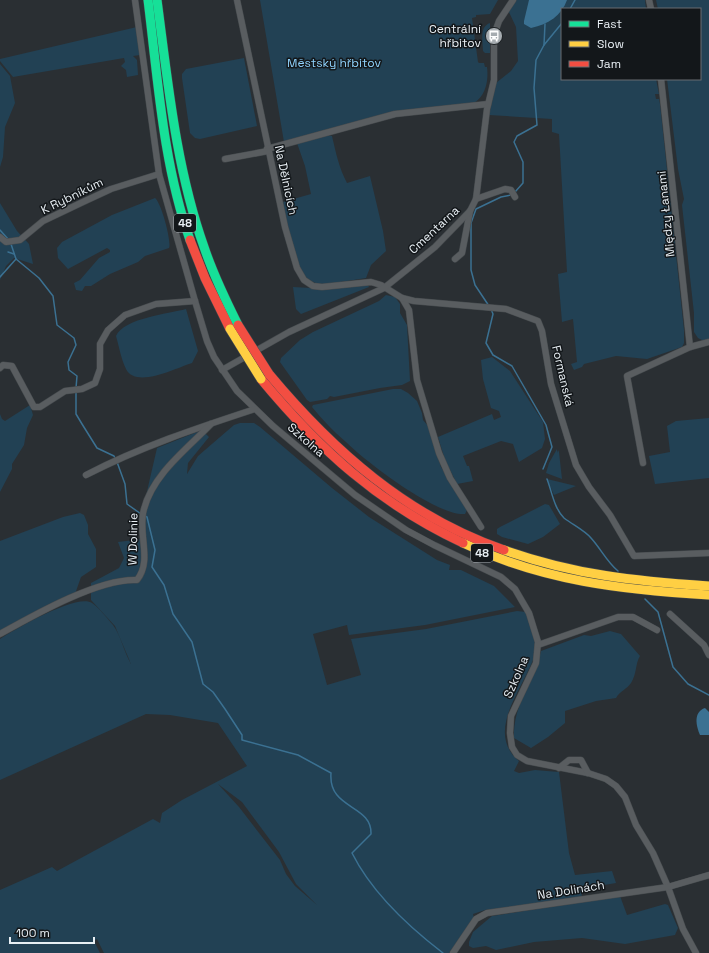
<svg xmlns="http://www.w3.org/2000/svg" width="709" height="953" font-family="'Space Grotesk',sans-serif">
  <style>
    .green { fill: #224154; fill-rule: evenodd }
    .water { fill: #3b7192 }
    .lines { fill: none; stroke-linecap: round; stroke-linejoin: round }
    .stream { stroke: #3b7192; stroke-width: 1.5 }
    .street-casing { stroke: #464b4e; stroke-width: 7 }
    .fast-casing { stroke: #464b4e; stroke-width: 10 }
    .slow-casing { stroke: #464b4e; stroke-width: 10 }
    .jam-casing { stroke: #464b4e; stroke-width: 10 }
    .street { stroke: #595d60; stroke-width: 6 }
    .fast { stroke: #16e098; stroke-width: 9 }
    .slow { stroke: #ffcf43; stroke-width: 9 }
    .jam { stroke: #f24e42; stroke-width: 9 }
    .slow-bridge-casing { stroke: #464b4e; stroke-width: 10; stroke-linecap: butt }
    .jam-bridge-casing { stroke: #464b4e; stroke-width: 10; stroke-linecap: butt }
    .slow-bridge { stroke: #ffcf43; stroke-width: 9 }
    .jam-bridge { stroke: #f24e42; stroke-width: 9 }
    .labels { text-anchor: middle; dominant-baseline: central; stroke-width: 3; stroke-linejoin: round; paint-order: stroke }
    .shield { fill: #13171a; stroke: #a8aeb3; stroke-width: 1 }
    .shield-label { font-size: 11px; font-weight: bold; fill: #e8eff4 }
    .poi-label { font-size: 12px; fill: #e8eff4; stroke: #13171a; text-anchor: end }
    .park-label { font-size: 12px; fill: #90d3fd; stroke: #13171a }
    .street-label { font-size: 12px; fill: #e8eff4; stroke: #13171a }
  </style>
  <rect width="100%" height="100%" fill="#2a2f33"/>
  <g class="green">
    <path d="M 260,0 L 498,0 L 490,14 L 476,15 L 476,17 L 472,18 L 478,62 L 479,63 L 484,63 L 485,67 L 487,67 C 489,82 485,100 469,105 L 387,113 L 284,142 Z"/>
    <path d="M 515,0 L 645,0 L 646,9 L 562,9 L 562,79 L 656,79 L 659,94 L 655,94 L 656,99 L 659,99 L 660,104 L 684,330 L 684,343 L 682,347 L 647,359 L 616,356 L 584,364 L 582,367 L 574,370 L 571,364 L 577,362 L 573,319 L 562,322 L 558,274 L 567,272 L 559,134 L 552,132 L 552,119 L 489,115 L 496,83 L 511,71 L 518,61 L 516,27 L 508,10 Z"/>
    <path d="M 656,0 L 709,0 L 709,340 L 704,341 L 698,338 L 694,332 L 694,313 L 682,205 L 684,199 L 678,169 L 667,79 L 700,79 L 700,9 L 658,9 Z"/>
    <path d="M 490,23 L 490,53 L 485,53 L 483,51 C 483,40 479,27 490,23 Z"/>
    <path d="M 137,27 L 140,55 L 133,56 L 137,60 L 138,75 L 127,77 L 126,70 L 121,66 L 125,62 L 124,58 L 13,77 L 0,61 L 0,59 Z"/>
    <path d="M 244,58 L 257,126 L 200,139 L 195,138 L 190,133 L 182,78 L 182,74 L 186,69 Z"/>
    <path d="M 0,64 L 10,76 L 15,103 L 5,127 L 3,157 L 0,167 Z"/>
    <path d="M 326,135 L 332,136 C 336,153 339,168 347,183 L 370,176 L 383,231 L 386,251 L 371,265 L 366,278 L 322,285 C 314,283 308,280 303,274 C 292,258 286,222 283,202 L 311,194 L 305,166 L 297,143 Z"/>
    <path d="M 155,198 C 161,202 172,242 169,248 L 145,256 L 138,262 L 110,274 L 91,286 L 85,286 L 82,291 L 76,290 L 74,283 L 80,280 L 99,258 L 110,252 L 110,250 L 107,248 L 68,269 L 58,258 L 57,248 L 62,242 L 112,215 Z"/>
    <path d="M 0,203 L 17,231 L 29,244 L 33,264 L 14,258 L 6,266 L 0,280 Z"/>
    <path d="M 356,285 L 368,285 L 369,287 L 301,314 L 296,309 L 293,287 L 329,289 Z"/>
    <path d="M 386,295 L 395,297 L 400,304 L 400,313 L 407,325 L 410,381 L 402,385 L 380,388 L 334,397 L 330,396 L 327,399 L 310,402 L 307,400 L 280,362 L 281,358 L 300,340 L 313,332 L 379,301 Z"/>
    <path d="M 186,309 L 198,351 L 192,363 C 176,368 136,389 126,369 C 121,359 119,346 116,336 C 124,318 168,314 186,309 Z"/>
    <path d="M 492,357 L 510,371 L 543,422 L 545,439 L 542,448 L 519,462 L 513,444 L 501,441 L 463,456 L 467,466 L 469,466 L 473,481 L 457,484 L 445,460 L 438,437 L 492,414 L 494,420 L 501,417 L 499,411 L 491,408 L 483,379 L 481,360 Z"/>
    <path d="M 393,389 L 401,389 L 408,393 L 417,401 L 422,413 L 423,420 L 428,426 L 441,467 L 467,510 L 465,514 C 438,517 366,462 346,442 C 334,432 322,419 312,407 L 313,405 Z"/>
    <path d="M 30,405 L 33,415 L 27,428 L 24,445 L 12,464 L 12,469 L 0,492 L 0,414 L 2,419 L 5,421 Z"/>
    <path d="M 709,418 L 709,478 L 655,484 L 649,456 L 670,452 L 667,426 L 676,421 Z"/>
    <path d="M 240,423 L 254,423 L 260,427 L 332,488 L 369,517 L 437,560 L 450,565 L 449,570 L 461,570 L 494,586 L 515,607 L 425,625 L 349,635 L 347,625 L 313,634 L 327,685 L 361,675 L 351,639 L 426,629 L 517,611 L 526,612 C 530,625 538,641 535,654 C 526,686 483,731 519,761 L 514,771 L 519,773 L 535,770 L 559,772 L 569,853 L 575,875 L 612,871 L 616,883 L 581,889 L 582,898 L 485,910 L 473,914 L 474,918 L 449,953 L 104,953 L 97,939 L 94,941 L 100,953 L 0,953 L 0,890 L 52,867 L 57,871 L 153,819 L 160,823 L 162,813 L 182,800 L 247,766 L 218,723 L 170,715 L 146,714 L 0,780 L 0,639 C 14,630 77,593 92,603 C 99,608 107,618 113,625 C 121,636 124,652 131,664 L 115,626 L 91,600 L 91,583 L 119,568 L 124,558 L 118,542 L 142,539 L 145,500 L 157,448 L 202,430 L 209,437 L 188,463 L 187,474 L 198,456 L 234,425 ZM 218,784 L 242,802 L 279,852 L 296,884 L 317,905 L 295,886 L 286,874 L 280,860 L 239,807 Z"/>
    <path d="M 557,449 L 557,453 L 558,450 L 559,452 L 562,479 L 546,473 L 549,463 Z"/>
    <path d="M 547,479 L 576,486 L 554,495 Z"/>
    <path d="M 545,504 L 549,505 L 560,524 L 543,537 L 528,544 L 502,537 L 497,534 L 497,529 L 500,527 Z"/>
    <path d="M 80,513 L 84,515 L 88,525 L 88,534 L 96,549 L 96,567 L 81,577 L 75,594 L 0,631 L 0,541 L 63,517 Z"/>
    <path d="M 610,631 L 621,634 L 640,656 C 635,664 637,674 631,683 C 627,689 620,691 616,698 L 596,701 L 565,711 L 565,723 L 548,737 L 531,748 L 514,738 C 513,703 534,683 541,651 L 584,635 L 591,636 Z"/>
    <path d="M 620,896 L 627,915 L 665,904 L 668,905 L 678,928 L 675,935 L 625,944 L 582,938 L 534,942 L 496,950 L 486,946 L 473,948 L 469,946 L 469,942 L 473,932 L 492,916 Z"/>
  </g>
  <g class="water">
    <path d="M 529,0 L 567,0 C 561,16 549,24 531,28 L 524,24 L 524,21 Z"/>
    <path d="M 705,708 L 709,712 L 709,735 L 700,735 C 696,726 693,712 705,708 Z"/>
  </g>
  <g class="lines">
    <g class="stream">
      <path d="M 570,9 L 575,0"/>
      <path d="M 544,45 L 562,23"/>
      <path d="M 515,192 L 523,183 L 523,162 L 514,142 L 517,136 L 537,125 L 534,88 L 536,60 L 544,45 L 545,24"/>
      <path d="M 0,230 L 8,239"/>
      <path d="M 8,252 L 14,254"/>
      <path d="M 16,259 L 39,278 L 53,296 L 57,325 L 74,338 L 76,345 L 68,362 L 69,370 L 77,376 L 76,388"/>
      <path d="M 0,277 L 16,259 L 11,244"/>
      <path d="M 489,306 L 475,285 L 471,270 L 471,223 L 476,209 L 501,197 L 511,195"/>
      <path d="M 491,309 L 493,314 L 486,343 L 493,355 L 512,366 L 546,425 L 552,447 L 543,469"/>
      <path d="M 76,391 L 76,414 L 82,424 L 97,448 L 114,456 L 115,458"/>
      <path d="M 117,462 L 125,484 L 127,504 L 141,514"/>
      <path d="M 547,479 C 552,492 554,508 564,518 C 573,525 584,530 591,538 C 601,549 607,562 618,571"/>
      <path d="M 145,516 L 147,517 L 155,550 L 152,567 L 164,585 L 173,614 L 192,642 L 203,684 L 213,692 L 225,709 L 242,735 L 242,740 L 298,755 L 331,773 C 328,810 372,804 371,834 L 352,853 C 371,891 409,927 443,953"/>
      <path d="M 645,599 L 658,612 L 673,667 L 688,684 L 709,695"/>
    </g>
    <g class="street-casing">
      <g id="street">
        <path d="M 135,0 L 159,174 L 195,301 L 207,341 L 214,357 L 237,391 L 273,426 L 355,495 L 406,530 L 434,545 L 501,577 L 515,589 L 529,613 L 538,642 L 536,663 L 511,716 L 510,733 L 512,747 L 517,755 L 527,761 L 588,773 L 606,779 L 616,786 L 625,797 L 636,825 L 653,853 L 668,887 L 683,929 L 696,953"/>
        <path d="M 237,0 L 285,227 L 297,268 L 304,280 L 313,286 L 322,287 L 371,282 L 381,285 L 402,298 L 409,310 L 417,380 L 439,453 L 450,478 L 481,527"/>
        <path d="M 649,0 L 651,9"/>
        <path d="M 661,79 L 690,347"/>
        <path d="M 267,149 L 395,114 L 488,104"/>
        <path d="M 225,159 L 268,151"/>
        <path d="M 476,199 L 505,189 L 511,190 L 515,197"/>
        <path d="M 0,237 L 6,242 L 20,240 L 43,221 L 85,201 L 111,189 L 159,174"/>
        <path d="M 455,259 L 462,253 L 470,211"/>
        <path d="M 402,298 L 414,301 L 506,309 L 538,321 L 542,331 L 551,384 L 576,465 L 589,487 L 610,515 L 634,556 L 709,553"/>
        <path d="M 0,368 L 3,365 L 12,366 L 34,407 L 40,407 L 65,391 L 82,389 L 95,383 L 100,369 L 100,344 L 108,330 L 125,315 L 156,304 L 195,301"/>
        <path d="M 222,370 L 289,332 L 384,288 L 435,247 L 470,211 L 476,199 L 487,109 L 494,80 L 494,35 L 499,21 L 513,0"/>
        <path d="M 643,463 L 627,376 L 690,347 L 709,342"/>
        <path d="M 86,475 C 140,447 197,428 255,409"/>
        <path d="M 670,614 L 704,645 L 709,655"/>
        <path d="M 0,634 C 34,615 99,578 137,580 C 153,560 137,533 144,509 C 153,474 187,449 211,424"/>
        <path d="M 538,645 L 618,617 L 633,617 L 657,630"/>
        <path d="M 559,768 L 569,760 L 581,760 L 588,773"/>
        <path d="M 453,953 L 476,919 L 487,913 L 668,887 L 709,875"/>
      </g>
    </g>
    <g class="fast-casing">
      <g id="fast">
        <path d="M 148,0 C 158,80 163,164 190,240"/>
        <path d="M 157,0 C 168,83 176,168 204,247 C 213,274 225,299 238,325"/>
      </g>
    </g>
    <g class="slow-casing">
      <g id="slow">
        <path d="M 463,543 C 542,581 623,590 709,595"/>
        <path d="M 504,550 C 575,575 635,581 709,586"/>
      </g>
    </g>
    <g class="jam-casing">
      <g id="jam">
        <path d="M 190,240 L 205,278 L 230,329"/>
        <path d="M 269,374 C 333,451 408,517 504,550"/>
        <path d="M 261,379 C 320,450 378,503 463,543"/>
      </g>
    </g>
    <use href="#street" class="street"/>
    <use href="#fast" class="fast"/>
    <use href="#slow" class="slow"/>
    <use href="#jam" class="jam"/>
    <g class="slow-bridge-casing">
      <path id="slow-bridge" d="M 230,329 L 261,379"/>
    </g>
    <g class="jam-bridge-casing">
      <path id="jam-bridge" d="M 238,325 L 269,374"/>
    </g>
    <use href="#slow-bridge" class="slow-bridge"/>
    <use href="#jam-bridge" class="jam-bridge"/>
  </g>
  <defs>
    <g id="bus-disc" transform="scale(0.9)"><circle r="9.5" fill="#a6acb0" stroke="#13171a"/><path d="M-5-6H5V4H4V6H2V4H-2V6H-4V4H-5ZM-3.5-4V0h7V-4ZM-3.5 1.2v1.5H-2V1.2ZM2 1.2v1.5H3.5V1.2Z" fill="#fff"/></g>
  </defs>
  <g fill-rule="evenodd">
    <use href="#bus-disc" x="494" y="36"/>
  </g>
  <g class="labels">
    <g class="shield">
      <rect x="174" y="214" width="22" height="18" rx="3"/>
      <rect x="471" y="544" width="22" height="18" rx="3"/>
    </g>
    <g class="shield-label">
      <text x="185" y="223">48</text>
      <text x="482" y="553">48</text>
    </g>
    <g class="poi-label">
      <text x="481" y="29">Centrální<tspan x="481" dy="14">hřbitov</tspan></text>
    </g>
    <g class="park-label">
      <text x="334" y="63">Městský hřbitov</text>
    </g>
    <g class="street-label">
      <text transform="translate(286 180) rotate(78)">Na Dělnicích</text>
      <text transform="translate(72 196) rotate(-26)">K Rybníkům</text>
      <text transform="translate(666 214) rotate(-96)">Między Łanami</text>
      <text transform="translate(434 230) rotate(-43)">Cmentarna</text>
      <text transform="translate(563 376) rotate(77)">Formanská</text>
      <text transform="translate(306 440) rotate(41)">Szkolna</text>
      <text transform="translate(133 539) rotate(-89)">W Dolinie</text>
      <text transform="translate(516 677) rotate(-66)">Szkolna</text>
      <text transform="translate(571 890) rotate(-9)">Na Dolinách</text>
    </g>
  </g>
  <rect x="561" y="8" width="140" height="72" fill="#13171a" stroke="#686d71"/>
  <rect x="569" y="21" width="20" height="6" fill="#16e098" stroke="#686d71"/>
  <text x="597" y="28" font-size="12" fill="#e8eff4">Fast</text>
  <rect x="569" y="41" width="20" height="6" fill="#ffcf43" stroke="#686d71"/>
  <text x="597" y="48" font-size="12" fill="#e8eff4">Slow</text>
  <rect x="569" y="61" width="20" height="6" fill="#f24e42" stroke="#686d71"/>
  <text x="597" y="68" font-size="12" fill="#e8eff4">Jam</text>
  <path d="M10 937v6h84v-6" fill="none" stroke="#e8eff4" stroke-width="2"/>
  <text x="16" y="937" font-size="12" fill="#e8eff4" stroke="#13171a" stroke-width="3" paint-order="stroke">100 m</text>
</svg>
